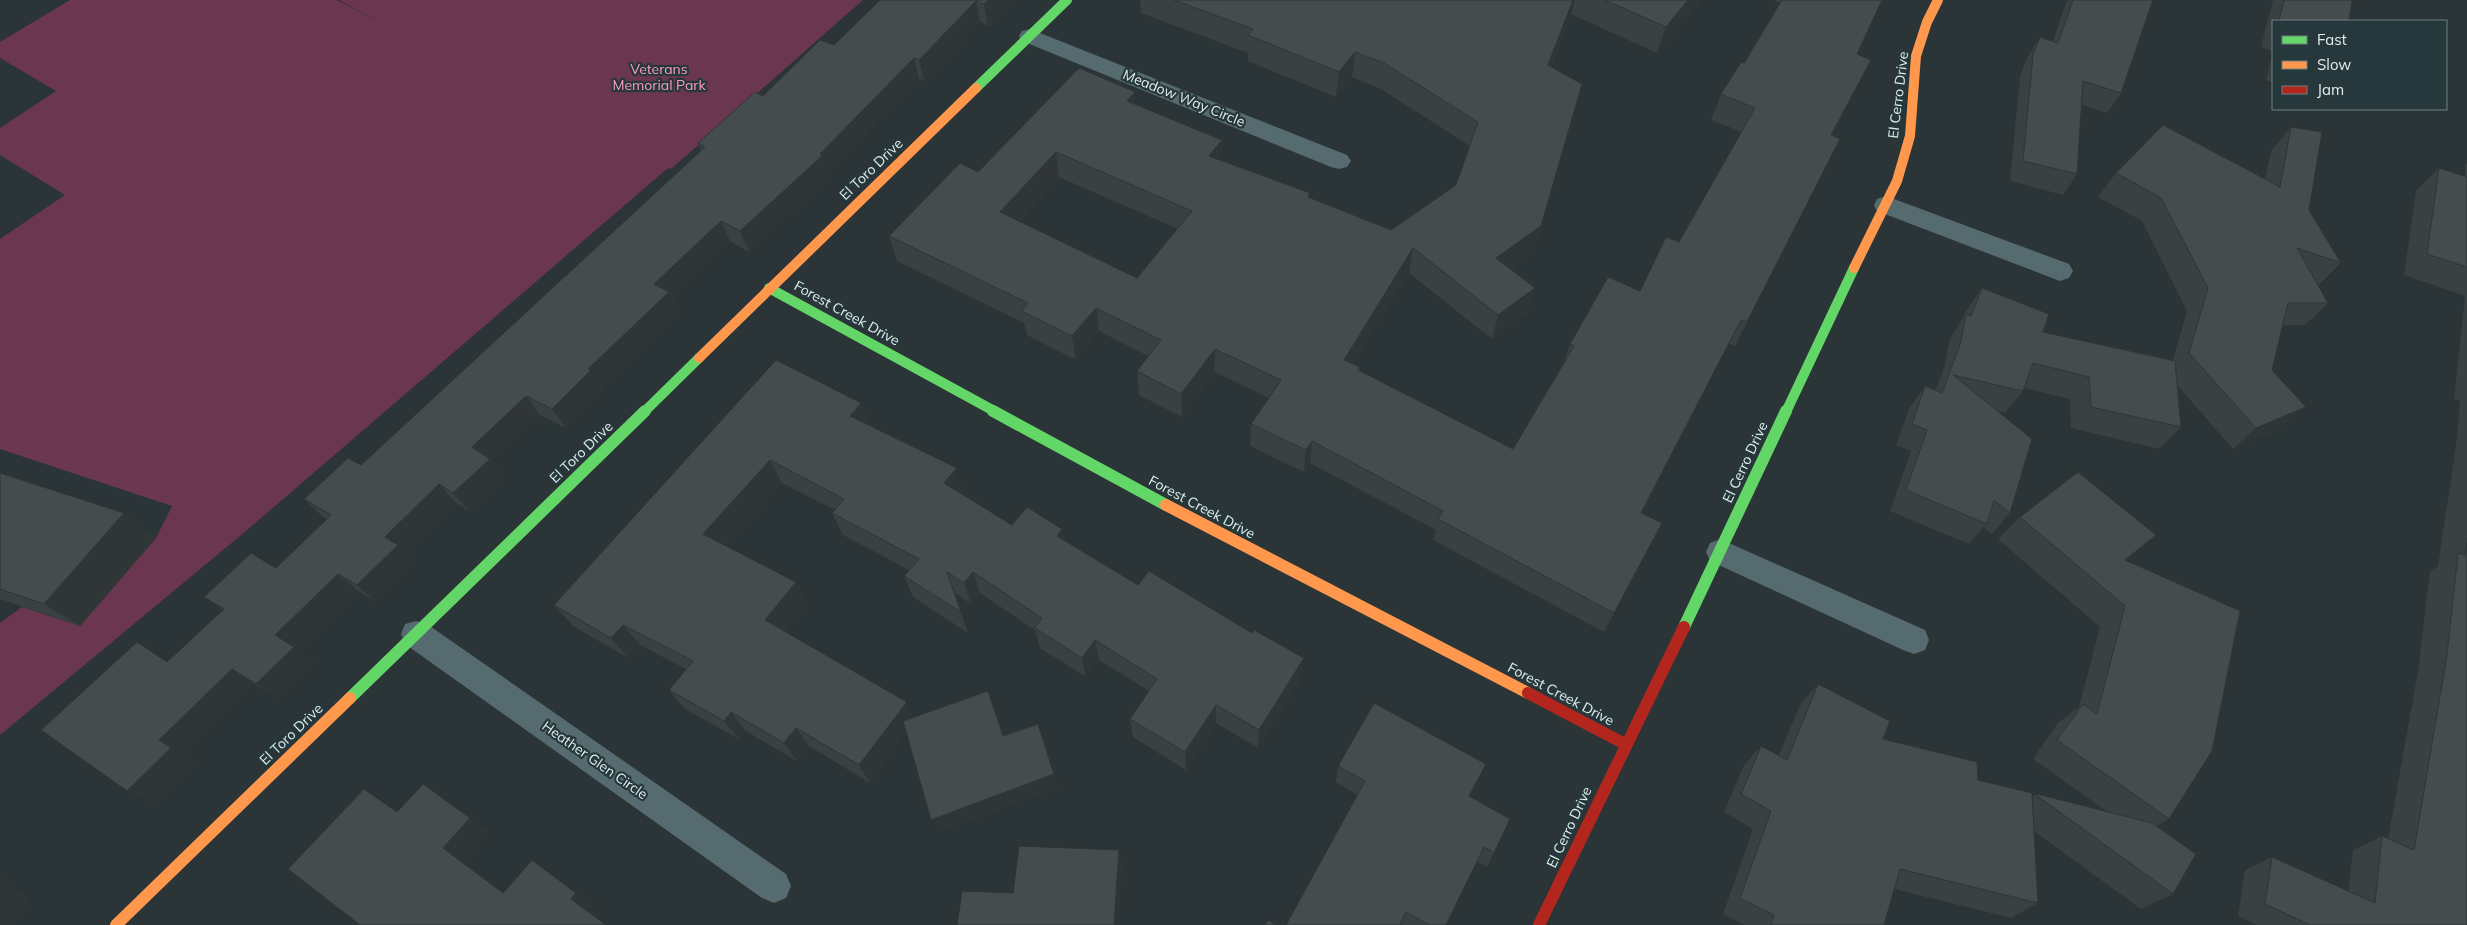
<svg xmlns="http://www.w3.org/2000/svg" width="2467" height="925" font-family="Mulish,sans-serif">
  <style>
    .green { fill: #6b3750 }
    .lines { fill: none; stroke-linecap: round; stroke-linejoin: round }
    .street { fill: #566b6f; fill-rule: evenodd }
    .fast-far1 { stroke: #63d668; stroke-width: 10 }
    .fast { stroke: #63d668; stroke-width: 12 }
    .slow-far1 { stroke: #ff974d; stroke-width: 10 }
    .slow { stroke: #ff974d; stroke-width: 12 }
    .jam { stroke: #b3261e; stroke-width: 12 }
    .wall { fill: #3a4142; fill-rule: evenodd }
    .shaded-wall { fill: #303536 }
    .building { fill: #444c4d; stroke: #303536; fill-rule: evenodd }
    .labels { text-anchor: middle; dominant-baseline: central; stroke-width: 4.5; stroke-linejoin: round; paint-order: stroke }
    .park-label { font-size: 14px; fill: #fd9bc5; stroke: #26383b }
    .street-label { font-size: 14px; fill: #e2edee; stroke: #26383b }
  </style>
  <rect width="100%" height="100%" fill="#2b3436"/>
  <path class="green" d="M 70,0 L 337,0 L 382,23 L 339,0 L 863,0 L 671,169 L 668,168 L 246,531 L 0,735 L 0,623 L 22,607 L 80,626 L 156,538 L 172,506 L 0,449 L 0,239 L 65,195 L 0,155 L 0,128 L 56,91 L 0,58 L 0,42 Z"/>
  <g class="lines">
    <g class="street">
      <path d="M 1030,29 L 1347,155 L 1351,161 L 1347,167 L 1339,169 L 1331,167 L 1022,41 L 1019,36 L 1022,31 Z"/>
      <path d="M 1886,196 L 2069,264 L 2073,271 L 2069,278 L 2060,281 L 1877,211 L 1874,205 L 1877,199 Z"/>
      <path d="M 1720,539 L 1925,630 L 1929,640 L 1925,650 L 1914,654 L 1903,650 L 1710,561 L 1706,552 L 1710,543 Z"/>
      <path d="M 416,621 L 427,624 L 786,874 L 791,886 L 786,898 L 774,903 L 762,898 L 405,644 L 401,634 L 405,624 Z"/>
    </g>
    <g class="fast-far1">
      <path d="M 976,88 L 1067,0"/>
      <path d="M 769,288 L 996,412"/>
      <path d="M 644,412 L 699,358"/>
      <path d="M 1786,412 L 1854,268"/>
    </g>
    <g class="fast">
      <path d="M 993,411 L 1166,505"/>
      <path d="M 1684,627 L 1786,411"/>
      <path d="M 350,698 L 645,411"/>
    </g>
    <g class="slow-far1">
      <path d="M 1854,268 L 1897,181 L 1910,136 L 1916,56 L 1927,22 L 1938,0"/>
      <path d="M 699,358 L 976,88"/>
    </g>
    <g class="slow">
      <path d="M 1166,505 L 1528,693"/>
      <path d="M 116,925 L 350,698"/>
    </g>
    <g class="jam">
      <path d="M 1528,693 L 1625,744"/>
      <path d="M 1539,925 L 1684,627"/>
    </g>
  </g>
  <g class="wall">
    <path d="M 880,0 L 1014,0 L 988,26 L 980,22 L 924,81 L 919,79 L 829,173 L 830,176 L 749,252 L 730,241 L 672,297 L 680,312 L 602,387 L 603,389 L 566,428 L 540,415 L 492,461 L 505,477 L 469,511 L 455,502 L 405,551 L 416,562 L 376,602 L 357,590 L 298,649 L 315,662 L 278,699 L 254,684 L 184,754 L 195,761 L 152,804 L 167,662 L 223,610 L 204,597 L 276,568 L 327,519 L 323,517 L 304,499 L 361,465 L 701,151 L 698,143 L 834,45 Z"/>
    <path d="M 1140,0 L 1700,0 L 1699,4 L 1657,53 L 1571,14 L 1551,67 L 1575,109 L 1534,251 L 1510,269 L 1535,288 L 1528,312 L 1492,339 L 1409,273 L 1353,364 L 1360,367 L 1360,371 L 1513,449 L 1563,365 L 1570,344 L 1640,291 L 1679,242 L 1742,132 L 1711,120 L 1721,94 L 1744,63 L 1780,3 L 1773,0 L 1882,0 L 1857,54 L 1858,86 L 1832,135 L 1840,139 L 1735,346 L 1729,343 L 1642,513 L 1662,523 L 1604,632 L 1433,540 L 1436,530 L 1310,463 L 1304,472 L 1250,446 L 1251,424 L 1269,398 L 1215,372 L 1182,417 L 1139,395 L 1137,371 L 1148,356 L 1099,331 L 1076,360 L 1027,335 L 1024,323 L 897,261 L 889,236 L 978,172 L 1136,104 L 1222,161 L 1310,198 L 1391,230 L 1456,185 L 1470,146 L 1381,89 L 1352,77 L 1336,97 L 1248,61 L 1248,53 L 1141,13 ZM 1059,177 L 1178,229 L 1137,278 L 1020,221 Z"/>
    <path d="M 2067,0 L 2153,0 L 2121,93 L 2107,113 L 2082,105 L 2077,174 L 2063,195 L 2010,181 L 2020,76 L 2027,58 L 2040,37 L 2053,41 Z"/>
    <path d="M 2273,0 L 2352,0 L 2349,21 L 2273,21 L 2273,82 L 2266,80 L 2273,51 L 2261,47 Z"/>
    <path d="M 2291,127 L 2309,210 L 2341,263 L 2318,286 L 2328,303 L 2305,325 L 2283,325 L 2272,370 L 2282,428 L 2233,449 L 2177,385 L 2181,427 L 2159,449 L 2071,428 L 2070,399 L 2024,388 L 2023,391 L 2005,413 L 1998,411 L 2010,513 L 1992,534 L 1984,527 L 1969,544 L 1890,511 L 1911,451 L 1896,445 L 1909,409 L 1925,386 L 1935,391 L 1944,368 L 1950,338 L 1962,320 L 1966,311 L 1982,288 L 2043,332 L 2173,360 L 2187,311 L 2142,221 L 2098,197 L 2116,173 L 2265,179 L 2271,151 Z"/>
    <path d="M 2467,163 L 2467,925 L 2257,925 L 2238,916 L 2245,870 L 2272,857 L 2348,891 L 2353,850 L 2382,836 L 2388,839 L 2418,671 L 2430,571 L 2438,566 L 2457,438 L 2460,401 L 2454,399 L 2465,296 L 2404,275 L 2416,191 L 2439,168 L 2465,177 L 2465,165 Z"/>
    <path d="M 776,360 L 861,403 L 870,425 L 964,490 L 961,493 L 1012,525 L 1062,529 L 1064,541 L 1138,585 L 1302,678 L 1258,748 L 1216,723 L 1186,770 L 1133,737 L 1130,719 L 1149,691 L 1099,660 L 1086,677 L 1040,648 L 1035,630 L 980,593 L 971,604 L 955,593 L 968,633 L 913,597 L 904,576 L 909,570 L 843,535 L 832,513 L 835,510 L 782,483 L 726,546 L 796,582 L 808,603 L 785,632 L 914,717 L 993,706 L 1004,736 L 1054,774 L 1059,787 L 938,832 L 906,733 L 870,783 L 809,746 L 797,761 L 745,731 L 739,739 L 685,709 L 669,690 L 686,669 L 640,645 L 628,658 L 573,626 L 554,605 Z"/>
    <path d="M 0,473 L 124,513 L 156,538 L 80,626 L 0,599 Z"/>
    <path d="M 2020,517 L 2126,561 L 2169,819 L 2157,826 L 2173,894 L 2141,909 L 2034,831 L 2038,903 L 2011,918 L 1894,889 L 1884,925 L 1745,925 L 1723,914 L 1753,829 L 1724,812 L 1744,765 L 1761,746 L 1779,755 L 1800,705 L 1818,684 L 1883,739 L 1978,780 L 2032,797 L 2037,794 L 2106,811 L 2033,759 L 2058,723 L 2079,707 L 2100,627 L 1998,539 Z"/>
    <path d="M 1486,764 L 1470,797 L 1494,853 L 1487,867 L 1477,861 L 1446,925 L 1403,925 L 1401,924 L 1401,925 L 1286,925 L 1358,795 L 1336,782 L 1338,766 Z"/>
  </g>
  <g class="shaded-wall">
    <path d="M 989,0 L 1014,0 L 988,26 L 984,4 Z"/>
    <path d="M 1573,0 L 1575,0 L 1571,14 L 1541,91 L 1548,65 Z"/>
    <path d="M 1688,0 L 1700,0 L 1699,4 L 1657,53 L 1666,27 Z"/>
    <path d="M 976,1 L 980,22 L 924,81 L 919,60 Z"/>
    <path d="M 1355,52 L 1352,77 L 1336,97 L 1339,72 Z"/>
    <path d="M 914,58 L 919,79 L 829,173 L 830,176 L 749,252 L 740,231 L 820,154 Z"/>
    <path d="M 1871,60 L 1858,86 L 1819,161 L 1831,135 Z"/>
    <path d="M 1582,84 L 1534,251 L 1491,283 L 1496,258 Z"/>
    <path d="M 1135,92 L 1137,118 L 1127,101 Z"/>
    <path d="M 1222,140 L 1222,165 L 1209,156 Z"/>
    <path d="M 1056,152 L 1059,177 L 1006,236 L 1000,212 Z"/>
    <path d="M 721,221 L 730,241 L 672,297 L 680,312 L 602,387 L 603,389 L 566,428 L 552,409 L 588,369 L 654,284 Z"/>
    <path d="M 1413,248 L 1409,273 L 1342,383 L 1344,360 Z"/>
    <path d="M 1535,288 L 1528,312 L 1492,339 L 1498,315 Z"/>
    <path d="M 1096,308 L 1099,331 L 1076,360 L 1072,336 Z"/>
    <path d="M 1741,320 L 1729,343 L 1631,534 L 1641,513 Z"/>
    <path d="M 1215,349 L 1215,372 L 1182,417 L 1181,394 Z"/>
    <path d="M 526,396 L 540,415 L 492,461 L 505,477 L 469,511 L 453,493 L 472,447 Z"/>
    <path d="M 861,403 L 870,427 L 850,416 Z"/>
    <path d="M 2306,407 L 2282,428 L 2233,449 L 2256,428 Z"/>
    <path d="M 1312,441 L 1310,463 L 1304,472 L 1306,450 Z"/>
    <path d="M 770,460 L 782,483 L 717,556 L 703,534 Z"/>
    <path d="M 957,468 L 964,490 L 952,506 L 944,483 Z"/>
    <path d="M 439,484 L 455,502 L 405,551 L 416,562 L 376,602 L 357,585 L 385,537 Z"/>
    <path d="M 124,513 L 156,538 L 80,626 L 44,604 Z"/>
    <path d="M 1062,529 L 1067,551 L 1057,536 Z"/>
    <path d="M 2156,535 L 2131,558 L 2100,582 L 2125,560 Z"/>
    <path d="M 947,572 L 955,593 L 968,633 L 961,612 Z"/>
    <path d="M 973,572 L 980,593 L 971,604 L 964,583 Z"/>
    <path d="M 338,574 L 357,590 L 298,649 L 315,662 L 278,699 L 256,684 L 275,635 Z"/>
    <path d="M 796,582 L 808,603 L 778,641 L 765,620 Z"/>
    <path d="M 623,625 L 640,645 L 628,658 L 611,638 Z"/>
    <path d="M 1095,640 L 1099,660 L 1086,677 L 1082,658 Z"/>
    <path d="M 1304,658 L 1302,678 L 1258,748 L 1259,730 Z"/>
    <path d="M 232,669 L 254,684 L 184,754 L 195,761 L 152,804 L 127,791 L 159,740 Z"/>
    <path d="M 907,702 L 916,721 L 870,783 L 859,765 Z"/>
    <path d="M 1216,705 L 1216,723 L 1186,770 L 1185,752 Z"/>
    <path d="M 731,712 L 745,731 L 739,739 L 724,721 Z"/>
    <path d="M 796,728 L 809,746 L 797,761 L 784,743 Z"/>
    <path d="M 1486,764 L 1479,780 L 1463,812 L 1469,796 Z"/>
    <path d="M 1054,774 L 1059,787 L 938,832 L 931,820 Z"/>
    <path d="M 364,789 L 387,804 L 420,827 L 397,812 Z"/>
    <path d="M 470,818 L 491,832 L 464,862 L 524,906 L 503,893 L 443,848 Z"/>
    <path d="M 1119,850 L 1123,866 L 1119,925 L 1114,925 Z"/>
    <path d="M 532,860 L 595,906 L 590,912 L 607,925 L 606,925 L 571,899 Z"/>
    <path d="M 0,876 L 32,900 L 7,925 L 0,925 Z"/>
  </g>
  <g class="building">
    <path d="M 880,0 L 989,0 L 984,4 L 976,1 L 919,60 L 914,58 L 820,154 L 823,155 L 740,231 L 721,221 L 654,284 L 669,292 L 588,369 L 591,370 L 552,409 L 526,396 L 472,447 L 490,459 L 453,493 L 439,484 L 385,537 L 398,545 L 357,585 L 338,574 L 275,635 L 294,647 L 256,684 L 232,669 L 159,740 L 171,748 L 127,791 L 41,730 L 137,642 L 167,662 L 224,609 L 204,597 L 251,553 L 276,568 L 331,515 L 304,499 L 348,458 L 361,465 L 705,147 L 698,143 L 755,92 L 763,96 L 820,40 L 834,45 Z"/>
    <path d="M 1174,0 L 1573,0 L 1548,65 L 1582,84 L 1541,226 L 1496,258 L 1535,288 L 1498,315 L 1413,248 L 1344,360 L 1360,367 L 1358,370 L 1513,449 L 1574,346 L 1570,344 L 1608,277 L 1640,291 L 1666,237 L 1679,242 L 1755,108 L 1721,94 L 1741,62 L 1744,63 L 1782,0 L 1882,0 L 1857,54 L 1871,60 L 1831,135 L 1840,139 L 1747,322 L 1741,320 L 1641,513 L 1662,523 L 1614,613 L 1438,519 L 1443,511 L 1312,441 L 1306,450 L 1251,424 L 1281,380 L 1215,349 L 1181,394 L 1137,371 L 1161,340 L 1096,308 L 1072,336 L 1022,311 L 1028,303 L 889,236 L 960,163 L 978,172 L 1079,68 L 1135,92 L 1127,101 L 1222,140 L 1209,156 L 1310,193 L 1308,197 L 1391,230 L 1456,185 L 1478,122 L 1384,63 L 1355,52 L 1339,72 L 1248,35 L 1253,29 ZM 1056,152 L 1192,211 L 1137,278 L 1000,212 Z"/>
    <path d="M 1605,0 L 1688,0 L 1666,27 Z"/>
    <path d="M 2073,0 L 2153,0 L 2121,93 L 2083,81 L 2077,174 L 2023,161 L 2033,55 L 2040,37 L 2058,43 Z"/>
    <path d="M 2284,0 L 2352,0 L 2349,21 L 2279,21 Z"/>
    <path d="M 2163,125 L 2280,187 L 2291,127 L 2322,132 L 2309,210 L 2341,263 L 2297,248 L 2328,303 L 2288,303 L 2272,370 L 2306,407 L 2256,428 L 2189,353 L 2208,288 L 2161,198 L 2116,173 Z"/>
    <path d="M 2439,168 L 2467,177 L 2467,267 L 2427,254 Z"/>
    <path d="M 1982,288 L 2049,314 L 2043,332 L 2175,361 L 2181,427 L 2091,407 L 2089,377 L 2033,363 L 2023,391 L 1953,375 L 2032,439 L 2010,513 L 1994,500 L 1987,524 L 1906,490 L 1927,430 L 1912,424 L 1925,386 L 1942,393 L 1960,345 L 1966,315 L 1971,316 Z"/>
    <path d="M 776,360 L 861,403 L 850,416 L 957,468 L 944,483 L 1012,525 L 1027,507 L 1062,529 L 1057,536 L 1138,585 L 1149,571 L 1252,633 L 1254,630 L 1304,658 L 1259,730 L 1216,705 L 1185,752 L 1130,719 L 1157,679 L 1095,640 L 1082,658 L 1035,628 L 1042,618 L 973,572 L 964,583 L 947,572 L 961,612 L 904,576 L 919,559 L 832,513 L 844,499 L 770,460 L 703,534 L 796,582 L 765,620 L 907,702 L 859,765 L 796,728 L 784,743 L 731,712 L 724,721 L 669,690 L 693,661 L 623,625 L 611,638 L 554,605 Z"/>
    <path d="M 2078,472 L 2156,535 L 2125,560 L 2240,611 L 2212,751 L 2169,819 L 2057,740 L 2083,704 L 2097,714 L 2125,606 L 2020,517 Z"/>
    <path d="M 0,473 L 124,513 L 44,604 L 0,589 Z"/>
    <path d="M 2467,542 L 2467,925 L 2310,925 L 2265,904 L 2272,857 L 2375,903 L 2382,836 L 2414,850 L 2447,655 L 2458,553 L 2465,555 Z"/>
    <path d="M 1818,684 L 1890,721 L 1883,739 L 1977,762 L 1978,780 L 2032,793 L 2038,903 L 1900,869 L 1884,925 L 1771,925 L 1774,915 L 1740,898 L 1771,811 L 1741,794 L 1761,746 L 1787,760 Z"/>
    <path d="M 988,691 L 1003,736 L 1038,724 L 1054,774 L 931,820 L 903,721 Z"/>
    <path d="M 1374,703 L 1486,764 L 1469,796 L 1510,819 L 1494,853 L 1484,847 L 1446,925 L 1429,925 L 1406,912 L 1400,925 L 1286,925 L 1365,781 L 1338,766 Z"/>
    <path d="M 423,784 L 470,818 L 443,848 L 503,893 L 532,860 L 576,893 L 571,899 L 606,925 L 360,925 L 288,869 L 364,789 L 397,812 Z"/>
    <path d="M 2037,794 L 2152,823 L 2196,854 L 2173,894 L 2036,795 Z"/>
    <path d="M 1019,846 L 1119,850 L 1114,925 L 957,925 L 962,891 L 1013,893 Z"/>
    <path d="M 1268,920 L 1276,925 L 1265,925 Z"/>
  </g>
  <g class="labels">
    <g class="park-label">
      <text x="659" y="69">Veterans<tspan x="659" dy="16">Memorial Park</tspan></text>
    </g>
    <g class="street-label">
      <text transform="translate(1898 95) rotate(-83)">El Cerro Drive</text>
      <text transform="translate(1184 98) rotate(22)">Meadow Way Circle</text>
      <text transform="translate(871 169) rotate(-44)">El Toro Drive</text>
      <text transform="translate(847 313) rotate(29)">Forest Creek Drive</text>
      <text transform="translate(581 452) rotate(-44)">El Toro Drive</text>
      <text transform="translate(1745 462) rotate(-65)">El Cerro Drive</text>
      <text transform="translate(1202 507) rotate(28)">Forest Creek Drive</text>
      <text transform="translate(1561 694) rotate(28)">Forest Creek Drive</text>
      <text transform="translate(291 734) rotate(-44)">El Toro Drive</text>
      <text transform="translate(595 760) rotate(35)">Heather Glen Circle</text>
      <text transform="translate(1569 827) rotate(-65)">El Cerro Drive</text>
    </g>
  </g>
  <rect x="2272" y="20" width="175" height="90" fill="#26383b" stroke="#718083"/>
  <rect x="2282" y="36" width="25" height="8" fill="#63d668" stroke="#718083"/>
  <text x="2317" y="45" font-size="15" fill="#e2edee">Fast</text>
  <rect x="2282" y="61" width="25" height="8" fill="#ff974d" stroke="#718083"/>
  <text x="2317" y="70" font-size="15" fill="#e2edee">Slow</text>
  <rect x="2282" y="86" width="25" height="8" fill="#b3261e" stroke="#718083"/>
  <text x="2317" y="95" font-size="15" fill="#e2edee">Jam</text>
</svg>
